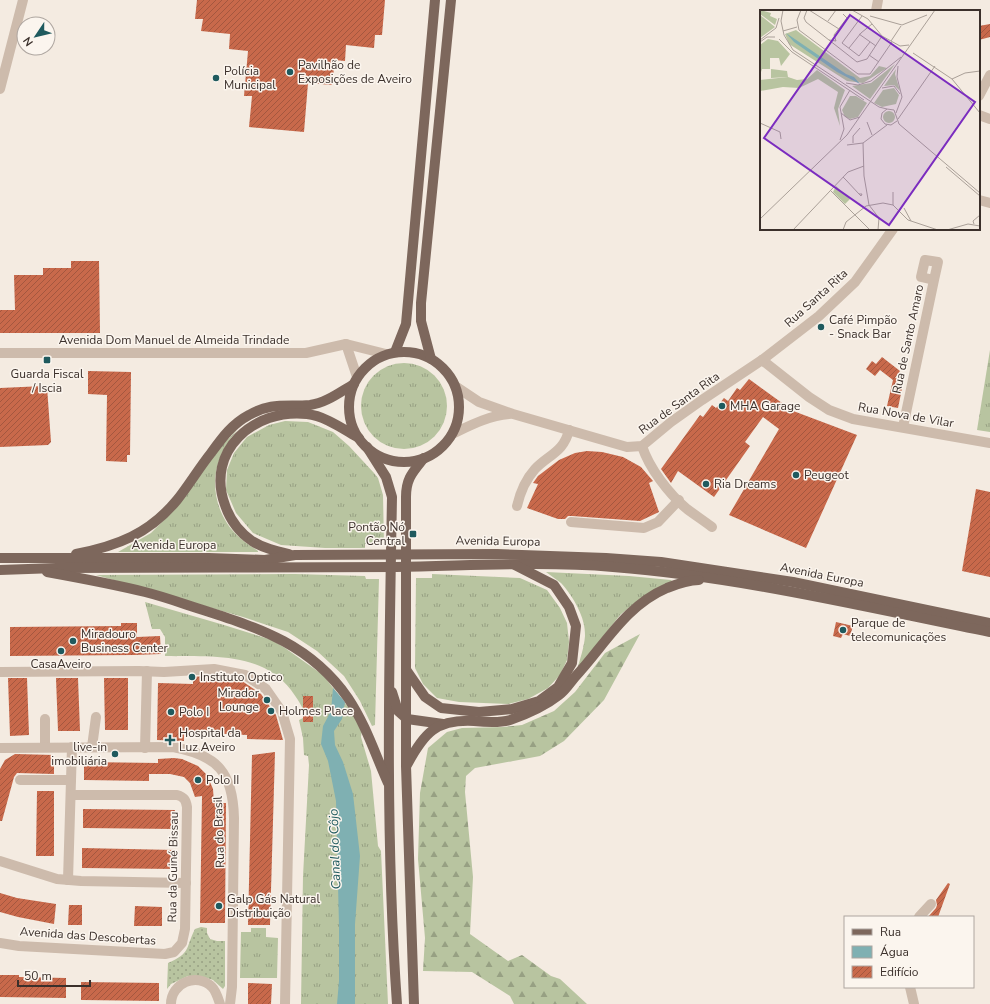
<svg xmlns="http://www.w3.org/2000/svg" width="990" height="1004" font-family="'Nunito Sans',sans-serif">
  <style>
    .grass { fill: url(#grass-tufts) }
    .forest { fill: url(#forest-firs) }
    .garden { fill: url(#garden-dots) }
    .water { fill: #7fb0b2 }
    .building { fill: url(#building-hatch) }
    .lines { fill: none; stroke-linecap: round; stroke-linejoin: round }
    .minor { stroke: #cdbbac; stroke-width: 10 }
    .major { stroke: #7d675c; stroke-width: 10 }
    .poi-dot { fill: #1f5a5e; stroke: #fbf5ee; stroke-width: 1.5 }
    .labels { text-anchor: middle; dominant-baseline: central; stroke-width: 3; stroke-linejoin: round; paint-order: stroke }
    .poi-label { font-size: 12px; fill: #3b302b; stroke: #fbf5ee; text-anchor: start }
    .street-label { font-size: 12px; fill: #3b302b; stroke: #fbf5ee }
    .water-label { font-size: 13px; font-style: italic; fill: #1f5a5e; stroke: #fbf5ee }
    .inset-road { fill: none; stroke: #aaa098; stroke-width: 1 }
    .view { fill: #7b2cbf; fill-opacity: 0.15; stroke: #7b2cbf; stroke-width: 2 }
    .inset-edge { fill: none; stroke: #3b302b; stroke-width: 2 }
  </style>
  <defs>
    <pattern id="grass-tufts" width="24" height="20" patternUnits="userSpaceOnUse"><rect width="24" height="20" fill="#b8c4a0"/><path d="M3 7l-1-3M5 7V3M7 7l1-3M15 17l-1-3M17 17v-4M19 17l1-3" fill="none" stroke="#97a083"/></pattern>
    <pattern id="forest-firs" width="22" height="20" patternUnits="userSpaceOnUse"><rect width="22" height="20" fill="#b8c4a0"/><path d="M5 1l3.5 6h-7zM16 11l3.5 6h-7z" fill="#97a083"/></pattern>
    <pattern id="garden-dots" width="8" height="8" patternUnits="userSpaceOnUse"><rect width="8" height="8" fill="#b8c4a0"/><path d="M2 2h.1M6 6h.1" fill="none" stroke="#97a083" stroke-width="1.8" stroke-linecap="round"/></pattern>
    <pattern id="building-hatch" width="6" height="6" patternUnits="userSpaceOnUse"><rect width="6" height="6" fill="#c8694b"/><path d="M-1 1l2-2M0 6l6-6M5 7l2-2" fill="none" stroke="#a4573f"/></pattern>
  </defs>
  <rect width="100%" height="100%" fill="#f4ebe1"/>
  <g class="grass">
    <path d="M 990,350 L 990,432 L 977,430 Z"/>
    <circle cx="404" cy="406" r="43"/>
    <path d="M 285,421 L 308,422 L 333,432 L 349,446 L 374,473 L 378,478 L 383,495 L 384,544 L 365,544 L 365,548 L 325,548 L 281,545 L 253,533 L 236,513 L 226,490 L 227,470 L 234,453 L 247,437 L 269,425 Z"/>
    <path d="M 238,429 C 231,438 224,447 220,458 C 209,484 217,517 238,536 C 244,542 251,546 258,551 L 258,552 L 118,552 L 151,533 L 168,516 L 223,444 Z"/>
    <path d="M 546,572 L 629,576 L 671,580 L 672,581 L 636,602 L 620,615 L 577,670 C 580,659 584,648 585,636 C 586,618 573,596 561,583 C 556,579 551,576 546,572 Z"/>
    <path d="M 295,574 L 365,576 L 366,579 L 379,579 L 375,725 L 372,726 L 360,701 L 344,676 L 317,651 L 288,632 L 243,617 L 96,575 Z"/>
    <path d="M 432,574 L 520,578 L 547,590 L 560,608 L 567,623 L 569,642 L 567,660 L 560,675 L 548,688 L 528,699 L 508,704 L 459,702 L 437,698 L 423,684 L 415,668 L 416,578 L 432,578 Z"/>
    <path d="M 145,602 L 224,625 L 272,640 L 285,648 L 323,675 L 348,707 L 362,729 L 361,737 L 371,771 L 378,846 L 381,851 L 388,1004 L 301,1004 L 303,876 L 309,765 L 308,756 L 304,755 L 303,738 L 299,720 L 305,717 C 304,707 297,699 291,690 C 261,651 210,657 165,656 L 165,637 L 160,629 L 152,629 Z"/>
    <path d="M 251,928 L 266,928 L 266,937 L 278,938 L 277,978 L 240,978 L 241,932 L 251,932 Z"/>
  </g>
  <path class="forest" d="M 640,634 L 604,700 L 564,741 L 540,756 L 475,768 L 466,776 L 465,792 L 473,877 L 470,934 L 508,961 L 522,955 L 551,976 L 560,979 L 587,1004 L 514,1004 L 510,996 L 472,972 L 423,971 L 425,938 L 418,859 L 420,793 L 428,748 L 447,732 L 462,728 L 504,727 L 522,725 L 554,711 L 575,692 L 605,653 Z"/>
  <path class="garden" d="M 201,927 L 207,928 L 207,933 L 210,939 L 217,941 L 225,941 L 225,986 L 223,989 L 213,980 L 207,978 L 188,976 L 171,984 L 167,989 L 168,963 C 191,953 185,949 195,929 Z"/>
  <path class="water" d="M 333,688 L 345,702 L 342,719 L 334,731 L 335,745 L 343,762 L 353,794 L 360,856 L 355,924 L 355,1004 L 337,1004 L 339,981 L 339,926 L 336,801 L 328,761 L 321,744 L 323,726 L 331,711 Z"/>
  <g class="building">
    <path d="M 197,0 L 385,0 L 382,35 L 375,35 L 374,48 L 346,45 L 345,61 L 335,60 L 332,85 L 308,83 L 304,132 L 249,127 L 252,96 L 244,96 L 248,51 L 229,49 L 230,34 L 201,31 L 203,19 L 195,19 Z"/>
    <path d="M 990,24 L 990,37 L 979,40 L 979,26 Z"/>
    <path d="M 71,261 L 99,261 L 100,333 L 0,333 L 0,310 L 15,310 L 14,275 L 43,275 L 43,268 L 71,268 Z"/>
    <path d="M 882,357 L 900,371 L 895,378 L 904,379 L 898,408 L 887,406 L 893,380 L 880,370 L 875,376 L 866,369 L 872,361 L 876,364 Z"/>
    <path d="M 88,371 L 131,372 L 130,455 L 127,455 L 127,462 L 106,461 L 107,395 L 88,394 Z"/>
    <path d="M 749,379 L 782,403 L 780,406 L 857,435 L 806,548 L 729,515 L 779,429 L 763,417 L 745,442 L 750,446 L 714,497 L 678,471 L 671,483 L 661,469 L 700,415 L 703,417 L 712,405 L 716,408 L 724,398 L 728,401 L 737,388 L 740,390 Z"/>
    <path d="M 44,386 L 47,387 L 51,442 L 48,445 L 0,447 L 0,388 Z"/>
    <path d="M 587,451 L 602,452 L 623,457 L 641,467 L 653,481 L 649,483 L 659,512 L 640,521 L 572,516 L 568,516 L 565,519 L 558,519 L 527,508 L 538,484 L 533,483 L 538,476 L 559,460 L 575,453 Z"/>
    <path d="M 976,489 L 990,492 L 990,577 L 962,571 Z"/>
    <path d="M 836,622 L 853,626 L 850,636 L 843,634 L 841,638 L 833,636 Z"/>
    <path d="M 121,623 L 137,623 L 137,637 L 160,636 L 161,654 L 134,655 L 10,656 L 10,627 L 121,626 Z"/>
    <path d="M 204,676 L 220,677 L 242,681 L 261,694 L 276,715 L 283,740 L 247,739 L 247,735 L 184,732 L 184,741 L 157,740 L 158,683 L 193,684 L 193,677 Z"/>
    <path d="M 8,678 L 27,678 L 29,735 L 10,736 Z"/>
    <path d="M 56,678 L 78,678 L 80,731 L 58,731 Z"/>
    <path d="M 104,678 L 128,678 L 128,730 L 105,730 Z"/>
    <rect x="303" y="696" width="10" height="26"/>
    <path d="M 275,752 L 270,925 L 248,925 L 252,755 Z"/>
    <path d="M 15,754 L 54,755 L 54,774 L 17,773 L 14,777 L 2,821 L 0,821 L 0,769 L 5,760 Z"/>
    <path d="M 174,758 L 182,759 L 198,766 L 208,776 L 210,782 L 213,789 L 214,803 L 226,803 L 225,923 L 200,923 L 202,796 L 195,797 L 190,783 L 184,777 L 170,774 L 149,774 L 149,781 L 84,780 L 84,762 L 158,763 L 158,759 Z"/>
    <path d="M 37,791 L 54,791 L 54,856 L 36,856 Z"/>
    <path d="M 83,809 L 175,810 L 175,829 L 83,828 Z"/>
    <path d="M 82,848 L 175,850 L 175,869 L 82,868 Z"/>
    <path d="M 948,883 L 950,884 L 938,917 L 928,917 L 936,908 L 937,905 L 936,900 Z"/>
    <path d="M 0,893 L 17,898 L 56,904 L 54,924 L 18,917 L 0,912 Z"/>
    <path d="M 69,905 L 82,905 L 82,925 L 68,925 Z"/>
    <path d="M 135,906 L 162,907 L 162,926 L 134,926 Z"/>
    <path d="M 0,975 L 19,975 L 19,977 L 66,978 L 66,998 L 0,997 Z"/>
    <path d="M 81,982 L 159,983 L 159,1001 L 81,1000 Z"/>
    <path d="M 248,983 L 272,984 L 271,1004 L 248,1004 Z"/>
  </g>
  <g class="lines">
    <g class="minor">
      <path d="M 876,11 L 878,0"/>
      <path d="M 0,89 L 23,0"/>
      <path d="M 979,96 L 990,75"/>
      <path d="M 979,115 L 990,119"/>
      <path d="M 979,200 L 990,203"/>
      <path d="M 346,344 L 357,377"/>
      <path d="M 0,353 L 306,353 L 346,344 L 386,354"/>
      <path d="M 762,360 L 809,397 L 829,410 L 853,419 L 990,443"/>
      <path d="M 455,386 L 479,402 L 513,414 L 627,447 L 642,446 L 671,422 L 702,400 L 762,360 L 819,316 L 855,282 L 893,229"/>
      <path d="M 903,427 L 934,280 L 938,262 L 925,260 L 921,277 L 934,280"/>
      <path d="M 452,434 C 471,425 488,416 509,414"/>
      <path d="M 642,446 C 649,468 669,494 687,509 C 695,515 704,521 712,527"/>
      <path d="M 517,506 C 520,493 526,479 535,469 C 548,455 564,452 569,430"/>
      <path d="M 571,522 L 644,528 L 658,522 L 679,500"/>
      <path d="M 0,672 L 139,671 L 164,672 L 214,669 L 245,675 L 266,689 L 282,712 L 290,739 L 285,1004"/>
      <path d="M 45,747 L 45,719"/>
      <path d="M 92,747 L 96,717"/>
      <path d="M 0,748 L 173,747 C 218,755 233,773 234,818 L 232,987 L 230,1004"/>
      <path d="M 145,748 L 147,671"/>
      <path d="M 20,780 L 71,780"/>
      <path d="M 0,861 L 57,879 L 81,881 L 186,883"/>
      <path d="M 68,880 L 72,747"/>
      <path d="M 919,917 L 931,904"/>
      <path d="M 0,943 L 19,946 L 165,954 L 174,952 L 182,943 L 185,929 L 187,807 C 186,800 184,797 177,795 L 71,795"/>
      <path d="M 910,987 L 914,1004"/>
      <path d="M 171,1004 C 171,983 197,972 212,987 C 216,991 218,998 220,1004"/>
    </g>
    <g class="major">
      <path d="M 395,352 L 406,324 L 435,0"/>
      <circle cx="404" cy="407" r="55"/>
      <path d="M 431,359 L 421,321 L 421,303 L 451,0"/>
      <path d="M 367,447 L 386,477 L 392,497 C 389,666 385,836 397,1004"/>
      <path d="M 76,554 C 117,546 149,534 177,500 C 189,485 199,468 211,453 C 222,438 232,424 249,415 C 271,402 287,407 310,405 C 326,403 340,392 354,384"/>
      <path d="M 289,554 C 276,551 263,548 252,541 C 239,532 230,520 225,505 C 205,451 254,408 307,414 C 325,416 343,429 359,438"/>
      <path d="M 0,558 L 209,558 L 265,560 L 295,555 L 497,554 L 606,558 L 661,562 L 793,582 L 990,623"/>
      <path d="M 0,570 L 56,568 C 169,567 283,568 396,567 C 469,566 541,561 613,567 C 741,577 865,607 990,632"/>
      <path d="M 47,572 C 80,578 113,584 145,592 C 165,597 184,604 203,610 C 262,629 311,645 348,698 C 366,725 375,754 388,783"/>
      <path d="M 407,671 L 425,697 L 441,708 L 479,712 L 512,709 L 539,701 L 558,687 L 572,663 L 576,626 L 569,607 L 554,585 L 515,565"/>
      <path d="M 392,692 L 398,711 L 407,719 L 443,724"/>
      <path d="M 407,765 C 424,733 436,719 474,721 C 485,722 500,723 510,720 C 527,714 545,706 559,695 C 565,691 570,683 575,677 C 605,645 625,606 667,588 C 677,584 688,580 699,580"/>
      <path d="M 414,1004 L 406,766 L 406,497 C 406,478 413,472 424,458"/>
    </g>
  </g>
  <g class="poi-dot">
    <circle cx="290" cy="72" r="4"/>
    <circle cx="216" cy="78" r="4"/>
    <circle cx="821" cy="327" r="4"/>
    <rect x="43" y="356" width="8" height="8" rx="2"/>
    <circle cx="722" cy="406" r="4"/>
    <circle cx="796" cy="475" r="4"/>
    <circle cx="706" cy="484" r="4"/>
    <rect x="409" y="530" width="8" height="8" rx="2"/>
    <circle cx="843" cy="630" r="4"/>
    <circle cx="73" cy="641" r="4"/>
    <circle cx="61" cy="651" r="4"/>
    <circle cx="192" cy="677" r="4"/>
    <circle cx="267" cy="700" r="4"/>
    <circle cx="271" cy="711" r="4"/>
    <circle cx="171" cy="712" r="4"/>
    <path d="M168 734h4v4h4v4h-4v4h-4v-4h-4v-4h4z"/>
    <circle cx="115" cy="754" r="4"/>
    <circle cx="198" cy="780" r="4"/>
    <circle cx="219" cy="906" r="4"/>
  </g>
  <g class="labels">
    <g class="poi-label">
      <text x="298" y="65">Pavilhão de<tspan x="298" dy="14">Exposições de Aveiro</tspan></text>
      <text x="224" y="71">Polícia<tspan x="224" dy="14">Municipal</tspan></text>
      <text x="829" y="320">Café Pimpão<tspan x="829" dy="14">- Snack Bar</tspan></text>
      <text x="47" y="374" text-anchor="middle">Guarda Fiscal<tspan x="47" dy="14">/ Iscia</tspan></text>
      <text x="730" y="406">MHA Garage</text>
      <text x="804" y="475">Peugeot</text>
      <text x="714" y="484">Ria Dreams</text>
      <text x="405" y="527" text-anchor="end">Pontão Nó<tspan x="405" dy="14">Central</tspan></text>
      <text x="851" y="623">Parque de<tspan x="851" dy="14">telecomunicações</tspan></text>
      <text x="81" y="634">Miradouro<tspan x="81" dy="14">Business Center</tspan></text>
      <text x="61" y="664" text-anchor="middle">CasaAveiro</text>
      <text x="200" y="677">Instituto Optico</text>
      <text x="259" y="693" text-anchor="end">Mirador<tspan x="259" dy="14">Lounge</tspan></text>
      <text x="279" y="711">Holmes Place</text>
      <text x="179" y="712">Polo I</text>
      <text x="179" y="733">Hospital da<tspan x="179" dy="14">Luz Aveiro</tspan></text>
      <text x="107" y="747" text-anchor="end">live-in<tspan x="107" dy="14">imobiliária</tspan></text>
      <text x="206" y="780">Polo II</text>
      <text x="227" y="899">Galp Gás Natural<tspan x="227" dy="14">Distribuição</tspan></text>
    </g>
    <g class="street-label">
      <text transform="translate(816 298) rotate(-42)">Rua Santa Rita</text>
      <text transform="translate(908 339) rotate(-78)">Rua de Santo Amaro</text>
      <text x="174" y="340">Avenida Dom Manuel de Almeida Trindade</text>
      <text transform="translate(679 403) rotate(-36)">Rua de Santa Rita</text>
      <text transform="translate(906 415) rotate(10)">Rua Nova de Vilar</text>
      <text transform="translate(498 541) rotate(1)">Avenida Europa</text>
      <text x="174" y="545">Avenida Europa</text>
      <text transform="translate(822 575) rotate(11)">Avenida Europa</text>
      <text transform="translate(219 832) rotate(-92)">Rua do Brasil</text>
      <text transform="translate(173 867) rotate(-89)">Rua da Guiné Bissau</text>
      <text transform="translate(88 936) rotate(4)">Avenida das Descobertas</text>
    </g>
    <g class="water-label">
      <text transform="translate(335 849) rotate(-92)">Canal do Côjo</text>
    </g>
  </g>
  <g transform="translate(760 10)">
    <rect width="220" height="220" fill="#f4ebe1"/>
    <path d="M 0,0 L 11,3 L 10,6 L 17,9 L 15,15 L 0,4 ZM 0,5 L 15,17 L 0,28 ZM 36,20 L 100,68 L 110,66 L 119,56 L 127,58 L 103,73 L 87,71 L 29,34 L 25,24 ZM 8,29 L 18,31 L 30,44 L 21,56 L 19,48 L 10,48 L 10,59 L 2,59 L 0,65 L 0,35 ZM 135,54 L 110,89 L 92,76 L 111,73 ZM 136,59 L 135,64 L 140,81 L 134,75 L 124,76 ZM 134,78 L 139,85 L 136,94 L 122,97 L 114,93 L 123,80 ZM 90,86 L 96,86 L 107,93 L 98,107 L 90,109 L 85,107 L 82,100 ZM123 107a6 6 0 1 1 12 0a6 6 0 1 1-12 0ZM 76,176 L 90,189 L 85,194 L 73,182 Z" fill="#b8c4a0"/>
    <path d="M 57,60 L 85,80 L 78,99 L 80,116 L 74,98 L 78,82 L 58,69 L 39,78 L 23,77 L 0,81 L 0,70 L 28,67 L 37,70 L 47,69 Z" fill="#b8c4a0"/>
    <path d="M 11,59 L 27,61 L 28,67 L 11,68 Z" fill="#b8c4a0"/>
    <path d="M 26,23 L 86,64 L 94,67 L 100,74 L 77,62 L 34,32 Z" fill="#7fb0b2"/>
    <path class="inset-road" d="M 23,0 L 21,11 L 24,25 L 33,40 L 119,97 L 127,99M 41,0 L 37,10 L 39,20 L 98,64 L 110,64 L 132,32M 47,0 L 44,8 L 46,12 L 97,52 L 107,49 L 122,26M 49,0 L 79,19M 92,0 L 108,9 L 122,26 L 140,36 L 149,35M 102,6 L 82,33 L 99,46 L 110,32M 110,6 L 142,15 L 167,5M 68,11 L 76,0M 23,21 L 37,17M 99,24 L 116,36M 19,29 L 32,42 L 104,90M 0,30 L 16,18 L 19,8M 69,30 L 76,31 L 74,25 L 87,8 L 83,4M 131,31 L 141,16M 0,32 L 7,27 L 15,27M 89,38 L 101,23 L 112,14M 153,43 L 192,69 L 220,103M 109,45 L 119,52M 192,69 L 205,63 L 220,61M 86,73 L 98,75 L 111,71 L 141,47M 122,78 L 134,76 L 140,84M 81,103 L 90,110 L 100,107M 136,103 L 142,87 L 137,67 L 138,56M 138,109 L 175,56M 137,111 L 131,115 L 125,114 L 121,109 L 122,103 L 127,99 L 134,100 L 139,114 L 220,183M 107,112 L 112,125M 0,113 L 20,122 L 21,129M 80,130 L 84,119 L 80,97 L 90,80M 93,133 L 93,126 L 100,118M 87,135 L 103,133M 186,157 L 220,186M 83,167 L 86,170 L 99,184 L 101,186 L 102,184 L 99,184M 70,180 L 110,220M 109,195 L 104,166 L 103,133 L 127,115M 109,195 L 119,208 L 118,220M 133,195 L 133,182M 144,198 L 151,211M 0,209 L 87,125 L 175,0M 214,214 L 213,211 L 220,205M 33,220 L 88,162 L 104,156M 83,220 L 86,212 L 106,196 L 123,193 L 133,195 L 148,210 L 178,220M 187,220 L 208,214 L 220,216"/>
    <path class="view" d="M 90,5 L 215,92 L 129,215 L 4,128 Z"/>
    <rect width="220" height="220" class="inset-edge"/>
  </g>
  <rect x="844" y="916" width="130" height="72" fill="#fbf5ee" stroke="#aea6a0"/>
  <rect x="852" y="929" width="20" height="6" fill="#7d675c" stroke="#aea6a0"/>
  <text x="880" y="936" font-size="12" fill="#3b302b">Rua</text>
  <rect x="852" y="946" width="20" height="12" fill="#7fb0b2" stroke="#aea6a0"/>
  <text x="880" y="956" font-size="12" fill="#3b302b">Água</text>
  <rect x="852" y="966" width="20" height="12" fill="url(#building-hatch)" stroke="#aea6a0"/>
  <text x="880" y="976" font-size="12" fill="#3b302b">Edifício</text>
  <g transform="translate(36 36) rotate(235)"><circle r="19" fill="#fbf5ee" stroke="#aea6a0"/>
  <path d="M0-3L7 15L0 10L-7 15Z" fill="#1f5a5e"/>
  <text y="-6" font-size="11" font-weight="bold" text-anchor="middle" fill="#3b302b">N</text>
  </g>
  <path d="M18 980v6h72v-6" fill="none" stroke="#3b302b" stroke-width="2"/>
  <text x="24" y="980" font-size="12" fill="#3b302b" stroke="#fbf5ee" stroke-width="3" paint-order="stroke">50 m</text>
</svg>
